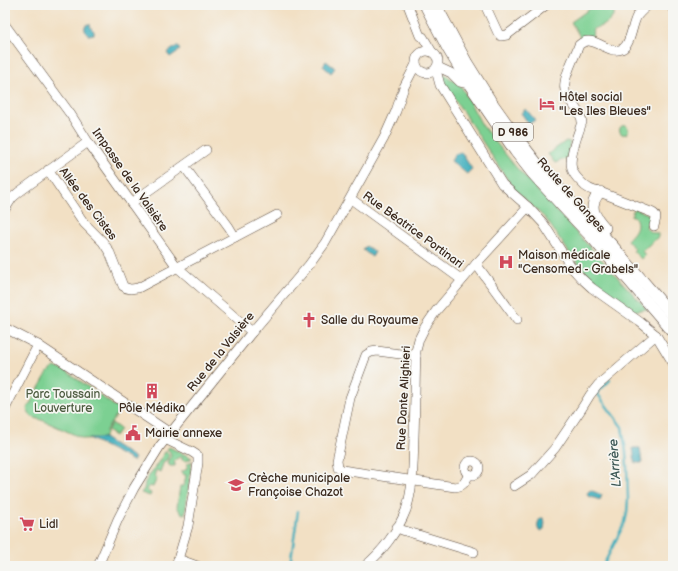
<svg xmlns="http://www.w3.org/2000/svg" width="678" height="571" font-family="'Balsamiq Sans',sans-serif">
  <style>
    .green { fill: #7cd092; stroke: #5c7d58 }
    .water { fill: #41afbd; stroke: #3e6c6e }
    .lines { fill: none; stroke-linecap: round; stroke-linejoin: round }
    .stream { stroke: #41afbd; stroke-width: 2.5 }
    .minor-casing { stroke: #564537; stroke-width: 10 }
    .major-casing { stroke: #564537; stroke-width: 12 }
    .minor { stroke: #fff; stroke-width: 9 }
    .major { stroke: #fff; stroke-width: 11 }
    .labels { text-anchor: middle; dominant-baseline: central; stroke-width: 3.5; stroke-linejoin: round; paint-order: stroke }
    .shield { fill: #f6f6f2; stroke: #73675e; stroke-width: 1 }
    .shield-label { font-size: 11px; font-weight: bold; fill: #3b2a1e }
    .poi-label { font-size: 12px; fill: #3b2a1e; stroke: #f6f6f2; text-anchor: start }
    .street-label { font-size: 12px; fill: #3b2a1e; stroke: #f6f6f2 }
    .park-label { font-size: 12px; fill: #4e5c41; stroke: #f6f6f2 }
    .water-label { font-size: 13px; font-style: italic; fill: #3d5956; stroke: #f6f6f2 }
  </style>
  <rect width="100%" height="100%" fill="#f6f6f2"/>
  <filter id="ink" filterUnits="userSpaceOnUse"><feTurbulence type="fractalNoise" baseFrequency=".025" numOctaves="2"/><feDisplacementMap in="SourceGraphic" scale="8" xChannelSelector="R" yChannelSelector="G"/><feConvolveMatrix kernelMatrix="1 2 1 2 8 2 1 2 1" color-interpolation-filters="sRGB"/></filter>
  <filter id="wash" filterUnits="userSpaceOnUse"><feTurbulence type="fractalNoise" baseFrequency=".012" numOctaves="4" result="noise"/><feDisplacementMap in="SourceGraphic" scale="16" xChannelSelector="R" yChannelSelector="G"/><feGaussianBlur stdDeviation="0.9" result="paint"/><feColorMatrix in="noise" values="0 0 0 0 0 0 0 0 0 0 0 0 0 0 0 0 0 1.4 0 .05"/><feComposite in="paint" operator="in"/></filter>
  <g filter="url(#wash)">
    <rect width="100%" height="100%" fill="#f2e0c4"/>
    <g class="green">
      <path d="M 595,5 L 617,5 C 614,8 615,10 614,14 C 611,23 602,26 593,29 L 592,38 L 582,40 L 571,22 Z"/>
      <path d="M 444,74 L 461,86 L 482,125 L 515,166 L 647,309 L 633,311 L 593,280 L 573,258 L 546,219 L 513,188 L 440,77 Z"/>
      <circle cx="624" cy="130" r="4.5"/>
      <path d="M 566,141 L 570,142 L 567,158 L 555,163 L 548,154 Z"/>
      <path d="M 634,208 L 650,215 L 646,228 L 649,231 L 658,234 L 658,237 L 642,251 L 645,255 L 641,259 L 633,251 L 635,249 L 627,240 C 634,233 641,226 634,216 L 631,216 Z"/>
      <path d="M 54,367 L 66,371 L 120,410 L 106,430 L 106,434 L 104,438 L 84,439 L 44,421 L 32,417 L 28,412 L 27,409 L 48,372 Z"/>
      <path d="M 112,423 L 120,429 L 115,436 L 107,431 Z"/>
      <path d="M 169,447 L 192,458 L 186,461 L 182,460 L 182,457 C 178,457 175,459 174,463 L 175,463 L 175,466 L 170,466 L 168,464 L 171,455 L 170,452 L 167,449 Z"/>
      <path d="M 165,452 L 167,452 L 169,455 L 166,461 L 164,461 L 160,472 L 156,470 L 154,477 L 157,478 L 153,487 L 149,486 L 147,491 L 151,493 L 150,496 L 141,493 L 144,489 L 145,482 Z"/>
      <path d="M 192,461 L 185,514 L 181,513 L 177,507 L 180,486 L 184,486 L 186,475 L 182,474 L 182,471 L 184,471 L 187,468 L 187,464 Z"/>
    </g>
    <g class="water">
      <path d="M 88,24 L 90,24 L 91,28 L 94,31 L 94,34 L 89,35 C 86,33 84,30 85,26 Z"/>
      <path d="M 177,46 L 180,50 L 170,57 L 167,53 Z"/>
      <path d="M 326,61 L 335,68 L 331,73 L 323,66 Z"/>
      <path d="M 526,109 L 535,120 L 529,124 L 521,113 Z"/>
      <path d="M 461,152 L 472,169 L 467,174 L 451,161 L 455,154 Z"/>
      <path d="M 366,246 L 375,252 L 372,257 L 363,250 Z"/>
      <path d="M 89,438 L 104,438 L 135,458 L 133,461 Z"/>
      <path d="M 633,448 L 640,448 L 642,463 L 635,463 Z"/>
      <path d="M 590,490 L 602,495 L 600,500 L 588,496 L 587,493 Z"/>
      <path d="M 541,518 L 543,518 L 545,522 L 544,529 L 541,531 L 538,529 C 537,526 538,520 541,518 Z"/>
    </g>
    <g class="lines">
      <g class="stream">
        <path d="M 290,566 L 298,511"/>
        <path d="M 603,566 L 625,522 L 627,513 L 628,499 L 627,466 L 626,452 L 622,427 L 597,393 L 610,380"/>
      </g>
    </g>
  </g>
  <g filter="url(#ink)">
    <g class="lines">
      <g class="minor-casing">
        <g id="minor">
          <path d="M 408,5 L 420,36 L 423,37 L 432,52"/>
          <path d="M 485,5 L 498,33 L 501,36 L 507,35 L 546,5"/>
          <path d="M 648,5 C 645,8 640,12 637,16 C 632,24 631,45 622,49 C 608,56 593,32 579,45 C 575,56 562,79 565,90 C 565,94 569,100 572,103 C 576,109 582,115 582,122 C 578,134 568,158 572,169 C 573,174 577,178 581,182 C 586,188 591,191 600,192 L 653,213 C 658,216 655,221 654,226"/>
          <path d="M 672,5 L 673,9"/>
          <path d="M 5,25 L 71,115 L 88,142 L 177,267 L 252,332"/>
          <circle cx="427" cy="62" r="11"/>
          <path d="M 438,67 L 451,73 L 460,82 L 469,84"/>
          <path d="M 436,70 L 440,85 L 502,184 L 528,207 L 543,223 L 572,268 L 581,278 L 592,288 L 640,322 L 656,335 L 673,363"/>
          <path d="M 184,166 L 229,227 L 235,237"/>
          <path d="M 48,170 L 84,223 L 103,242 L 110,253 L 123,286 C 128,290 132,289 138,288 L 277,215"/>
          <path d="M 351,199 L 462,280"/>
          <path d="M 131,203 L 206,150"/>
          <path d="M 5,209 L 12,198 L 19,192 L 88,142"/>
          <path d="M 476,264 L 517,320"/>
          <path d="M 5,328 L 38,345"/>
          <path d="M 416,356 L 377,351 L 371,352 L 366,355 L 350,398 L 337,460 L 338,467 L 342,470 L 455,487 C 464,486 465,482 469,474"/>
          <path d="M 5,409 L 9,401 L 38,345 L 170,433"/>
          <path d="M 165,439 L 192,452 L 198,456 L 198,463 L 188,526 L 176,566"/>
          <circle cx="472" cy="468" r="7"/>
          <path d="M 514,486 L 531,475 L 555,448 L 582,408 L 590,395 L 598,385 L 656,335"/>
          <path d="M 397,527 L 402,530 L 474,552"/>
          <path d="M 178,559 L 197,566"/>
          <path d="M 98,566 L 118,519 L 134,488 L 160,446 L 252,332 L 309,265 L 325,243 L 384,138 L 396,111 L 404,87 L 416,64"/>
          <path d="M 365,566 C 382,552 398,531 406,510 C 414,486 413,461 414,437 C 415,408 415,380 416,351 L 419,339 L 425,327 L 436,311 L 476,264 L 528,207"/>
        </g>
      </g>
      <g class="major-casing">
        <g id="major">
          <path d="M 425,5 L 448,49 L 469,84 L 515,151 L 533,174 L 563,207 L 594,240 L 673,332"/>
          <path d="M 436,5 L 467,63 L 490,100 L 515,135 L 539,166 L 575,206 L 611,244 L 673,316"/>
          <path d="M 600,192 C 587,206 594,216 605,228"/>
        </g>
      </g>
      <use href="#minor" class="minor"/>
      <use href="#major" class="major"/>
    </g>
  </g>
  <defs>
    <g id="hotel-bare" transform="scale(1.2)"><path d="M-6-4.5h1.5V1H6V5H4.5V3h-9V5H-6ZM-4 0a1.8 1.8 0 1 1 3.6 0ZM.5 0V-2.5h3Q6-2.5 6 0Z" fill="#d1495b" stroke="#f6f6f2" stroke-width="2.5" paint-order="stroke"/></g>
    <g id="hospital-bare" transform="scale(1.2)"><path d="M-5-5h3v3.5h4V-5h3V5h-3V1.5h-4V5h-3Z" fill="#d1495b" stroke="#f6f6f2" stroke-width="2.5" paint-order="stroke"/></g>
    <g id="church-bare" transform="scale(1.2)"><path d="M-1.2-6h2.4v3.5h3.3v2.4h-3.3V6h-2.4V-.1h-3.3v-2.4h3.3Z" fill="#d1495b" stroke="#f6f6f2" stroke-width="2.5" paint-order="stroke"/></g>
    <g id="building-bare" transform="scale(1.2)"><path d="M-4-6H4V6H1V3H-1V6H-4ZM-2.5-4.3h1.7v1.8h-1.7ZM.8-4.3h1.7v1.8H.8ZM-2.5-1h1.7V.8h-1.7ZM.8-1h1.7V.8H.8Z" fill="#d1495b" stroke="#f6f6f2" stroke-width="2.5" paint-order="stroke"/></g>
    <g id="civic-bare" transform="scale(1.2)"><path d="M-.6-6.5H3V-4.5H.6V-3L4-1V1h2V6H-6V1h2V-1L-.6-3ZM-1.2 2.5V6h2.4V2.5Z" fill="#d1495b" stroke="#f6f6f2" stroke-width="2.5" paint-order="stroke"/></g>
    <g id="school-bare" transform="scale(1.2)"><path d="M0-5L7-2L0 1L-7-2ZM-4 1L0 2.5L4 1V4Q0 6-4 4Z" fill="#d1495b" stroke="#f6f6f2" stroke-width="2.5" paint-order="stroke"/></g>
    <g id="supermarket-bare" transform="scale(1.2)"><path d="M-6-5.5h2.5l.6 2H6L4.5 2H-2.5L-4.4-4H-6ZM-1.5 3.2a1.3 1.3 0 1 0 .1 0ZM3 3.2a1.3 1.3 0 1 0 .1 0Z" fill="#d1495b" stroke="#f6f6f2" stroke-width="2.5" paint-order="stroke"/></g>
  </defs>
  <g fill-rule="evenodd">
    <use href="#hotel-bare" x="547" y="104"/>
    <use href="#hospital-bare" x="506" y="262"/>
    <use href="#church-bare" x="309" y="320"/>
    <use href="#building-bare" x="152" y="391"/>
    <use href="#civic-bare" x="133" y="433"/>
    <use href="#school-bare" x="236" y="485"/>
    <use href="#supermarket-bare" x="27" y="524"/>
  </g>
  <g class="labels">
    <rect class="shield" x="493" y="123" width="40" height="18" rx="3"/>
    <g class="shield-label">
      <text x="513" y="132">D 986</text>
    </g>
    <g class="poi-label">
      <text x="559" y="97">Hôtel social<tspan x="559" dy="14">"Les Iles Bleues"</tspan></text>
      <text x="518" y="255">Maison médicale<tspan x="518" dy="14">"Censomed - Grabels"</tspan></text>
      <text x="321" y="320">Salle du Royaume</text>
      <text x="152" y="408" text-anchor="middle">Pôle Médika</text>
      <text x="145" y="433">Mairie annexe</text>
      <text x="248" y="478">Crèche municipale<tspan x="248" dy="14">Françoise Chazot</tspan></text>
      <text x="39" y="524">Lidl</text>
    </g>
    <g class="street-label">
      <text transform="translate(130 180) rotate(55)">Impasse de la Valsière</text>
      <text transform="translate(571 195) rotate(48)">Route de Ganges</text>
      <text transform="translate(88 204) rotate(53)">Allée des Cistes</text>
      <text transform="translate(413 230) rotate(36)">Rue Béatrice Portinari</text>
      <text transform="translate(221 352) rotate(-51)">Rue de la Valsière</text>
      <text transform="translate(404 398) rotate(-87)">Rue Dante Alighieri</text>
    </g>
    <g class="park-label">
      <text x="63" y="394">Parc Toussain<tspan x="63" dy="14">Louverture</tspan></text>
    </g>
    <g class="water-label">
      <text transform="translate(615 463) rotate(-94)">L'Arrière</text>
    </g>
  </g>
  <rect width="678" height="571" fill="none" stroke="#f6f6f2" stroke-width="20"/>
</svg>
